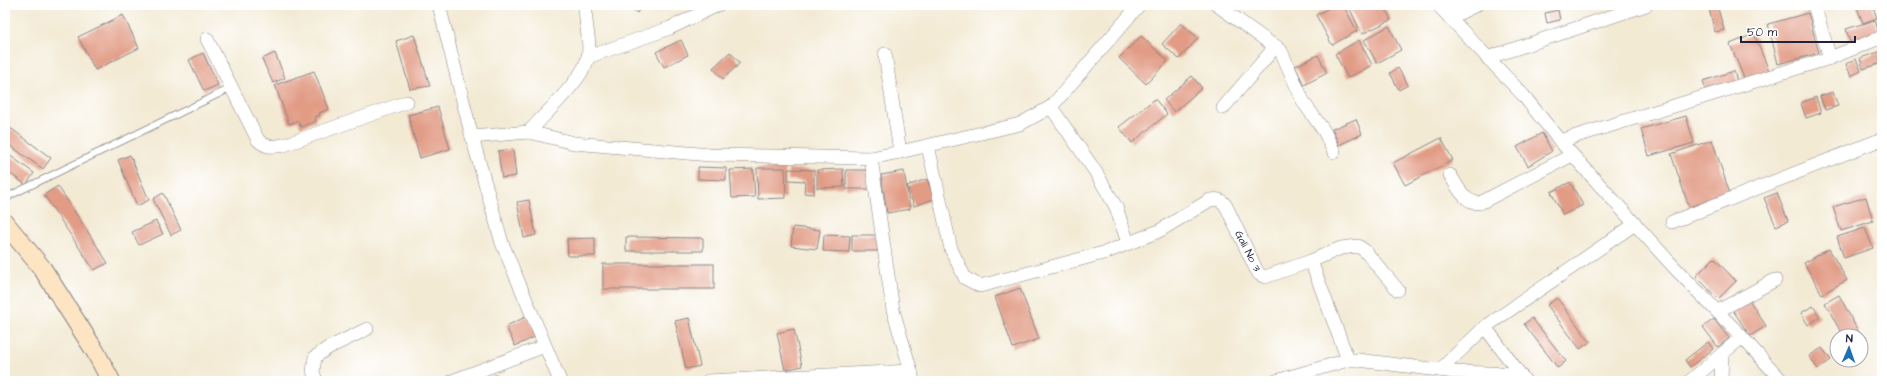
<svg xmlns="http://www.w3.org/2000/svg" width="1887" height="386" font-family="'Architects Daughter',sans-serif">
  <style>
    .building { fill: #e29c86 }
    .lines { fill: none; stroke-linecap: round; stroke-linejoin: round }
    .lane-casing { stroke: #8a8688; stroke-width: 8 }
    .street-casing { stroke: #8a8688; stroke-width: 14 }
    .secondary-casing { stroke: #8a8688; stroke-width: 20 }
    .lane { stroke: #fff; stroke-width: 6 }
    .street { stroke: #fff; stroke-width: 13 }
    .secondary { stroke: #fde5c4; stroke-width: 18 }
    .labels { text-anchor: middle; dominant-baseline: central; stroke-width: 3; stroke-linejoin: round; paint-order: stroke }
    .street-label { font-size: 11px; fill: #22223b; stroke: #fff }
  </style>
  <rect width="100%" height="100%" fill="#fff"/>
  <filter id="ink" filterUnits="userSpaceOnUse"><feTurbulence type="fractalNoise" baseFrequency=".025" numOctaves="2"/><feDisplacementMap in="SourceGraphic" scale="8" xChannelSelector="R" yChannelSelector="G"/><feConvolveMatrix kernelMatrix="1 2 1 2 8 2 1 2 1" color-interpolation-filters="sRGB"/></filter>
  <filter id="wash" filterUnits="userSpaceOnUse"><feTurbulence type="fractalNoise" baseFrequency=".012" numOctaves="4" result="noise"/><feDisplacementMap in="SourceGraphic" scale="16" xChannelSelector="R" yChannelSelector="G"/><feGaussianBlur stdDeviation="0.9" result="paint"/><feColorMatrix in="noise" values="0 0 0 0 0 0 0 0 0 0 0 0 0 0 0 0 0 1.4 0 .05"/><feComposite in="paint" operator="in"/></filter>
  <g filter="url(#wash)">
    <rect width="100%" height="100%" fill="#f3ead4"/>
    <g id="blocks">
      <g class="building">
        <path d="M 628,5 L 643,5 L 637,13 Z"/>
        <path d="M 1335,5 L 1343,5 L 1357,31 L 1332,45 L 1316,15 Z"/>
        <path d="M 1348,5 L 1384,5 L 1391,20 L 1362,34 Z"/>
        <path d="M 1708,5 L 1717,5 L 1724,30 L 1715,32 Z"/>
        <path d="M 1856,5 L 1872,5 L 1877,18 L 1863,23 Z"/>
        <path d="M 1558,10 L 1560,20 L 1547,23 L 1545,13 Z"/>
        <path d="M 1808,13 L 1819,53 L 1778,64 L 1768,24 Z"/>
        <path d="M 123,15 L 139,48 L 95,70 L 78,37 Z"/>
        <path d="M 1875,20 L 1880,36 L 1851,45 L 1846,29 Z"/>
        <path d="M 1181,23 L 1198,38 L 1179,59 L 1162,44 Z"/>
        <path d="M 1389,26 L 1401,50 L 1377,63 L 1364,40 Z"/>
        <path d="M 1754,34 L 1770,73 L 1746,83 L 1730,44 Z"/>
        <path d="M 414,35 L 430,86 L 410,89 L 396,41 Z"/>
        <path d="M 1141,36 L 1168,61 L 1146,84 L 1119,58 Z"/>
        <path d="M 681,40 L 688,55 L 664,67 L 656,52 Z"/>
        <path d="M 1359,40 L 1372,65 L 1348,78 L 1335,54 Z"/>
        <path d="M 1882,51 L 1882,63 L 1863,69 L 1860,58 Z"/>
        <path d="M 730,52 L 740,63 L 723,79 L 713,68 Z"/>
        <path d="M 203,53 L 218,85 L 204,91 L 189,60 Z"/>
        <path d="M 275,53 L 285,78 L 273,83 L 262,59 Z"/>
        <path d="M 1318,55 L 1327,73 L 1304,85 L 1295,66 Z"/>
        <path d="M 1856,59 L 1861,71 L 1851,76 L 1846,64 Z"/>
        <path d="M 1398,68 L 1408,85 L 1399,90 L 1390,73 Z"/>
        <path d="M 314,71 L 329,109 L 319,113 L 320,115 L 315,117 L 316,121 L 301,127 L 298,121 L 289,124 L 275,85 Z"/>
        <path d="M 1734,71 L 1738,85 L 1707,95 L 1703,81 Z"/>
        <path d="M 1192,76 L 1202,88 L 1174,112 L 1164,100 Z"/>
        <path d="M 1833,92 L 1838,106 L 1825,110 L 1820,96 Z"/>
        <path d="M 1816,97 L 1821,113 L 1806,118 L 1801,103 Z"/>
        <path d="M 1155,99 L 1167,114 L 1132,143 L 1119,127 Z"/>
        <path d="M 438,107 L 450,149 L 420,158 L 408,115 Z"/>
        <path d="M 1686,116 L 1694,143 L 1649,156 L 1641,129 Z"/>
        <path d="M 1356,119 L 1362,134 L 1339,145 L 1332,129 Z"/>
        <path d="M 5,124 L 51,158 L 43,169 L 5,142 Z"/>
        <path d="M 1542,133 L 1552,151 L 1528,166 L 1517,147 Z"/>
        <path d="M 1441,138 L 1453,160 L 1405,185 L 1393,163 Z"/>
        <path d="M 1712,140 L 1730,194 L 1689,207 L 1671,154 Z"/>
        <path d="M 513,149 L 516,176 L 502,178 L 498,151 Z"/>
        <path d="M 5,152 L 34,173 L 26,185 L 5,170 Z"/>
        <path d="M 130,155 L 149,200 L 137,206 L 118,160 Z"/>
        <path d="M 698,167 L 726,168 L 726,180 L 698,179 Z"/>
        <path d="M 757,168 L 785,168 L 786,198 L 758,199 Z"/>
        <path d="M 753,169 L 755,197 L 732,198 L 730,170 Z"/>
        <path d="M 788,169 L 814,170 L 814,194 L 804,193 L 805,181 L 788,180 Z"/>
        <path d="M 843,169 L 844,187 L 817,188 L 817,170 Z"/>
        <rect x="846" y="170" width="25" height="19"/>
        <path d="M 904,171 L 910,209 L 887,213 L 881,175 Z"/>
        <path d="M 927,179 L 934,199 L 914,206 L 907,186 Z"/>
        <path d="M 1570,182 L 1583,205 L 1563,215 L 1551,192 Z"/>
        <path d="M 58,186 L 108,263 L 94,270 L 44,195 Z"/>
        <path d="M 163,193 L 181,230 L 171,235 L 153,199 Z"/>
        <path d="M 1777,193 L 1788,221 L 1776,226 L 1764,198 Z"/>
        <path d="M 1866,197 L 1873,221 L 1841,231 L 1833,207 Z"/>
        <path d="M 529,200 L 536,235 L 524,238 L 517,202 Z"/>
        <path d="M 156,221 L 163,234 L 139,245 L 132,232 Z"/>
        <path d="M 793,227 L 820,230 L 817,249 L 791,246 Z"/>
        <path d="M 1865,228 L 1873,248 L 1844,258 L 1837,237 Z"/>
        <path d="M 824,235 L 850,236 L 849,252 L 823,251 Z"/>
        <rect x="852" y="235" width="27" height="16"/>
        <path d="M 626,237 L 703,238 L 703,251 L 626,251 Z"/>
        <path d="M 595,238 L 595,256 L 568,256 L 567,239 Z"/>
        <path d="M 1829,249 L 1847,280 L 1822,294 L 1804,263 Z"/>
        <path d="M 1714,258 L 1736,281 L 1718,299 L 1696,276 Z"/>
        <rect x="603" y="264" width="111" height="25"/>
        <path d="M 1020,288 L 1039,339 L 1013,348 L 995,297 Z"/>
        <path d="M 1839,295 L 1859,333 L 1853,336 L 1843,336 L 1825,303 Z"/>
        <path d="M 1557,298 L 1590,342 L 1580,349 L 1547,305 Z"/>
        <path d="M 1748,298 L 1766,326 L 1750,336 L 1732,309 Z"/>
        <path d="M 1813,306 L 1820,317 L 1808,325 L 1801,313 Z"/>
        <path d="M 528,316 L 537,336 L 515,346 L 506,326 Z"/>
        <path d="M 689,318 L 700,366 L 686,369 L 675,321 Z"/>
        <path d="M 1532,318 L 1566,361 L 1558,368 L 1524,324 Z"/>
        <path d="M 1714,319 L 1729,338 L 1718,347 L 1703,327 Z"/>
        <path d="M 794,329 L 802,366 L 785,370 L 777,333 Z"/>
        <path d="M 1708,342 L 1713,349 L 1690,367 L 1685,360 Z"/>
        <path d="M 1822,348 L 1831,360 L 1818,369 L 1809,356 Z"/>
        <path d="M 496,375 L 499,381 L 484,381 Z"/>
      </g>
    </g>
  </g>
  <g filter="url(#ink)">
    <use href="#blocks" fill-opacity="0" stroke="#8a8688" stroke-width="1"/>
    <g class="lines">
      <g class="lane-casing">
        <path id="lane" d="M 5,201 L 11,195 L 231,88"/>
      </g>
      <g class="street-casing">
        <g id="street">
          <path d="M 439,5 L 472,137 L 502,243 L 560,381"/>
          <path d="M 1217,5 L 1281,51 L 1304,103 L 1324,131 L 1334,152"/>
          <path d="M 1438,5 L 1523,95 L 1560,141 L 1673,266 L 1742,337 L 1782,381"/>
          <path d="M 1814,5 L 1830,58"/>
          <path d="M 1450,18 L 1476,5"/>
          <path d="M 207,39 L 258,140 C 266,148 273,147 284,145 L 407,102"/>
          <path d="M 885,54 L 900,152"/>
          <path d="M 588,57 L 670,28 L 718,5"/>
          <path d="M 1487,58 L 1646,5"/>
          <path d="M 1051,107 L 1095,171 L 1116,207 L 1128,243"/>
          <path d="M 1223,108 L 1276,46"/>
          <path d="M 529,132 C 544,114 584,79 588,57 C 592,40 583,22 586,5"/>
          <path d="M 472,137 L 529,132 L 574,143 L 710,155 L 871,158 L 900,152 L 1020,124 L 1051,107 L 1139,5"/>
          <path d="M 1560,141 L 1830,58 L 1882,37"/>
          <path d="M 928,146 L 951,249 L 965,278 L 980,286 L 1107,252 L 1159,231 L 1210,200 C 1218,199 1221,199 1226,206 L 1256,269 L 1259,274 L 1265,277 L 1311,261 L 1341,248 L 1358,246 L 1365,251 L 1398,290"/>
          <path d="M 871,158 L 893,310 L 911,371"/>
          <path d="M 1450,175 C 1458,187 1464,203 1480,203 L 1572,155"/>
          <path d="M 1672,222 L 1882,139"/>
          <path d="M 1311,261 L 1348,360"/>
          <path d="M 1718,311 L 1775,280"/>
          <path d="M 1485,327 L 1525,381"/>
          <path d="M 1440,370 L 1485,327 L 1635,224"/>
          <path d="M 316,381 L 313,371 L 315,357 L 328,348 L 367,329"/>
          <path d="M 452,381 L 545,346"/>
          <path d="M 708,381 L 911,371 L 913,381"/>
          <path d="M 1276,381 L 1348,360 L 1358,360 L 1455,372 L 1518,374"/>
          <path d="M 1690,381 L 1742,337"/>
          <path d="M 1721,381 L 1722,354"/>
        </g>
      </g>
      <g class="secondary-casing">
        <path id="secondary" d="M 5,223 L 42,268 L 95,351 L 111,381"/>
      </g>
      <use href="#lane" class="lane"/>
      <use href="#street" class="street"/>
      <use href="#secondary" class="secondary"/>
    </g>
  </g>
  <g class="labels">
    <g class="street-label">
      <text transform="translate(1248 251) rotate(63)">Gali No 3</text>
    </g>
  </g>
  <rect width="1887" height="386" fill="none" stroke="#fff" stroke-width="20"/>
  <g transform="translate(1849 348) rotate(2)"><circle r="19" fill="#ffffff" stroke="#a7a7b1"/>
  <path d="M0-3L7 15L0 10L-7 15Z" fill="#1f6fb2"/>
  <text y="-6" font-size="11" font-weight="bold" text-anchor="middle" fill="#22223b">N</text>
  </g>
  <path d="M1741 36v6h114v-6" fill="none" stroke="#22223b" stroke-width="2"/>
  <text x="1747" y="36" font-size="12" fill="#22223b" stroke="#ffffff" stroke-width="3" paint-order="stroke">50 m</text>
</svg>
